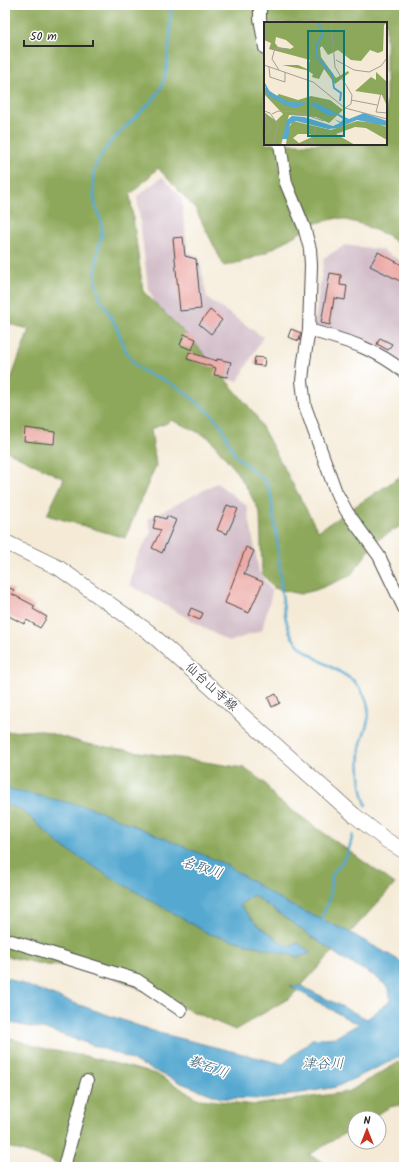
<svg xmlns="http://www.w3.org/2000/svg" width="409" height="1172" font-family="Kalam,'Klee One',sans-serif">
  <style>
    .industrial { fill: #d2bdc8 }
    .forest { fill: #8da85a; stroke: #5c6a42; fill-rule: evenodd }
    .water { fill: #55a8d0; stroke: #406a7e }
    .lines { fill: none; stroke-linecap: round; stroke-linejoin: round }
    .stream { stroke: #55a8d0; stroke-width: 2.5 }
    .building { fill: #eca9a5 }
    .minor-casing { stroke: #494845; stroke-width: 14 }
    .major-casing { stroke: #494845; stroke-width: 16 }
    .minor { stroke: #fff; stroke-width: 12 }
    .major { stroke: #fff; stroke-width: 15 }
    .labels { text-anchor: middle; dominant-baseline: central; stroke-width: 3; stroke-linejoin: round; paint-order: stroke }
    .street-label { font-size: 13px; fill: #2b2b2b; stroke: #fff }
    .water-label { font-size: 14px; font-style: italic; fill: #3c5d6d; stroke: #fff }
    .inset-river { fill: none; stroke: #55a8d0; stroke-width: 2 }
    .inset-road { fill: none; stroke: #a49e92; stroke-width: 1 }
    .view { fill: #0f766e; fill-opacity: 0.15; stroke: #0f766e; stroke-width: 2 }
    .inset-edge { fill: none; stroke: #2b2b2b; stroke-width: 2 }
  </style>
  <rect width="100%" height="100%" fill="#fff"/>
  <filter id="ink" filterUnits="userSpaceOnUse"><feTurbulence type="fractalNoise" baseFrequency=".025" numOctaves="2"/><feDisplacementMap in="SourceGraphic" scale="8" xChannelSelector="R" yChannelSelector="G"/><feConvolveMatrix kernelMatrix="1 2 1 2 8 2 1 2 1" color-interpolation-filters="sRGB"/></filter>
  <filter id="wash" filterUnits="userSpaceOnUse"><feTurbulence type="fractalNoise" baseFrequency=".012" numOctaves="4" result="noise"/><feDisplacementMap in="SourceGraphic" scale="16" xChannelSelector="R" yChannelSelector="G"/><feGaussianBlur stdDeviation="0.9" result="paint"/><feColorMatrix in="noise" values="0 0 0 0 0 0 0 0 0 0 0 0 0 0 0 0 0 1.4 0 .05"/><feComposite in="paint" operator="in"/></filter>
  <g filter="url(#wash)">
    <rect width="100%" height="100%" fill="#f4ead6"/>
    <g class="industrial">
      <path d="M 162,177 L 181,197 L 188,252 L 199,257 L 207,298 L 263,337 L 238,381 L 213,378 L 178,356 L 148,287 L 137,196 Z"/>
      <path d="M 345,245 L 382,250 L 404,263 L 404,366 L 314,327 L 324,258 Z"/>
      <path d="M 217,483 L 247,506 L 259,572 L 272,592 L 262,630 L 229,642 L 130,585 L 135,560 L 151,533 L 148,519 Z"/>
    </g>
    <g class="forest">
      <path d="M 5,5 L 404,5 L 404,249 L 387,235 L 358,223 L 338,218 L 316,223 L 267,252 L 248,260 L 224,266 L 195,208 L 158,168 L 130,195 L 143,291 L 192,340 L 255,414 L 318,531 L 404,474 L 404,524 L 377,540 L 350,576 L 316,590 L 300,594 L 274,588 L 262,573 L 260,513 L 248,490 L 234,468 L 208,437 L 176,422 L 170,420 L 167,423 L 151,429 L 156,465 L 125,538 L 47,515 L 64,479 L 5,450 L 5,396 L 29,329 L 5,323 ZM 265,23 L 386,23 L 386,144 L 265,144 Z"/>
      <path d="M 39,730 L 87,744 L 244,768 L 265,783 L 275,798 L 395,884 L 291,997 L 235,1030 L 90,967 L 46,965 L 5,956 L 5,732 Z"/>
      <path d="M 5,1036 L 43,1049 L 86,1056 L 156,1074 L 199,1099 L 255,1105 L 348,1092 L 404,1059 L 404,1104 L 390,1107 L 371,1118 L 355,1118 L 355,1127 L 309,1155 L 333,1167 L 60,1167 L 50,1160 L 11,1148 L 5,1148 Z"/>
    </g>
    <path class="water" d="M 5,788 L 92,808 L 225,864 L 284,902 L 347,931 L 404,963 L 404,1055 L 336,1087 L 267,1099 L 221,1098 L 181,1083 L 121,1055 L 51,1031 L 5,1022 L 5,977 L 57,997 L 159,1033 L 283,1064 L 312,1039 L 336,1037 L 360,1023 L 351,1021 L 290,986 L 301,986 L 367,1019 L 390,1001 L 389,988 L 373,975 L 343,959 L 253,895 L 240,905 L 254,922 L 286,946 L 298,943 L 312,953 L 298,957 L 209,934 L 102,872 L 61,846 L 21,809 L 5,805 Z"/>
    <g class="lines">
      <g class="stream">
        <path d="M 171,5 L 170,39 L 166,72 L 161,88 L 152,101 L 112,140 L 101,155 L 93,173 L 94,196 L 95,204 L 101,220 L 102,234 L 97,255 L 95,279 L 101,300 L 116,326 L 126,351 L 135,365 L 149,375 L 162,379 L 182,390 L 208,411 L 221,425 L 235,455 L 265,481 C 272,491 272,502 273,514 C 276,529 278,544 279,559 C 281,580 282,627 296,642 C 308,657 338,669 354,681 C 364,692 371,705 368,720 C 366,731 361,739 360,750 C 359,767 360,789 366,805"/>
        <path d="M 323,923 L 322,916 L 329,901 L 332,875 L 347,855 L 353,835"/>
      </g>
    </g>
    <g id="blocks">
      <g class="building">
        <path d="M 183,237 L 185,256 L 196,259 L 201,309 L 180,311 L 173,238 Z"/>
        <path d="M 378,252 L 404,266 L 404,283 L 370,266 Z"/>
        <path d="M 330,273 L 341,275 L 340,285 L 347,286 L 345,300 L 334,298 L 330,325 L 321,323 Z"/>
        <path d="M 210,310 L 222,320 L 211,334 L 199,324 Z"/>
        <path d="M 291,329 L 301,333 L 299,341 L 288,337 Z"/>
        <path d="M 184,334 L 196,339 L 192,350 L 180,345 Z"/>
        <path d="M 380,338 L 392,344 L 388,350 L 377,344 Z"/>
        <path d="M 189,352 L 217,361 L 217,359 L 231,362 L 227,377 L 214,375 L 216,368 L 187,359 Z"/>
        <path d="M 255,357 L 265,358 L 264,366 L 254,365 Z"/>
        <path d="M 25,428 L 55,432 L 54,444 L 24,441 Z"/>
        <path d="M 227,505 L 238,509 L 227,534 L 217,530 Z"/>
        <path d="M 156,516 L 166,519 L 167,516 L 176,520 L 162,553 L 152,548 L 161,530 L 153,528 Z"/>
        <path d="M 246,547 L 254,551 L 244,574 L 263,582 L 249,613 L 225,603 Z"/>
        <path d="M 5,586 L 14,590 L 12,594 L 35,606 L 33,609 L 47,617 L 40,628 L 27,620 L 24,624 L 5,614 Z"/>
        <path d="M 191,608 L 203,613 L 200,620 L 188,615 Z"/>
        <path d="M 276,694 L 280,703 L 272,707 L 268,698 Z"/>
      </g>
    </g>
  </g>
  <g filter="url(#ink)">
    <use href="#blocks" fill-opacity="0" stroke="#494845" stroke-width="1"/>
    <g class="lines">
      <g class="minor-casing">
        <g id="minor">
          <path d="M 260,5 L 260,18 L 265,48"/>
          <path d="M 280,144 L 286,183 L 304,227 L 310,249 L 311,265 L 309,330 L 304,361 L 302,381 L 305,406 L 336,492 L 347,512 L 379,556 L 404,608"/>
          <path d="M 309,330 C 344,340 376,348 404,372"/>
          <path d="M 5,939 L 137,980 L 181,1010"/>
          <path d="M 64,1167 L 87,1081"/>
        </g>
      </g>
      <g class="major-casing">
        <path id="major" d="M 5,542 L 59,568 L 149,632 L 354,815 L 386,840 L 404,851"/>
      </g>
      <use href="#minor" class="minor"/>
      <use href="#major" class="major"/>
    </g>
  </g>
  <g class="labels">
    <g class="street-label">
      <text transform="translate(211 687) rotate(42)">仙台山寺線</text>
    </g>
    <g class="water-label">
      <text transform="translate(202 868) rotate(18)">名取川</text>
      <text x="323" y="1064">津谷川</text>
      <text transform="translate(208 1067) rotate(20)">碁石川</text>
    </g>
  </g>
  <g transform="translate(264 22)">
    <rect width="123" height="123" fill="#f4ead6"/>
    <path d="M 0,0 L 123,0 L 120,3 L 119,29 L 114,31 L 106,28 L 97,39 L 87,38 L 74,28 L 64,33 L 58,24 L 56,26 L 57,35 L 72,56 L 84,49 L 85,51 L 71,62 L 60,47 L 55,57 L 48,55 L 49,52 L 42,48 L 18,43 L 34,43 L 43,47 L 46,38 L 5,27 L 7,21 L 0,18 ZM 12,15 L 22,18 L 30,25 L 26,27 L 14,25 L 11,21 ZM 112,50 L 123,60 L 123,84 L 118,73 L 91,69 L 107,55 L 112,58 ZM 0,65 L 13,74 L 15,72 L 34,78 L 47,74 L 66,78 L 79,88 L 65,101 L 52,95 L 25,93 L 17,123 L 0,123 L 0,90 L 12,99 L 19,92 L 1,73 ZM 29,99 L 67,108 L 93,99 L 112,101 L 123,105 L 123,118 L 102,106 L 91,105 L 72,112 L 91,123 L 22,123 L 24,107 ZM 34,112 L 45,112 L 50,114 L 35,121 L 29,116 Z" fill="#8da85a" fill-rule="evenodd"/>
    <path d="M 0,59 L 6,70 L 25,80 L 52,81 L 85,97 L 100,91 L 123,99 L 123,104 L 93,98 L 74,106 L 64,107 L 32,99 L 26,102 L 24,117 L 18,117 L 23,98 L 28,94 L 40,95 L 69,104 L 76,101 L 70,97 L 77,100 L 79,97 L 67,89 L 72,94 L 63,93 L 44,81 L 32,86 L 23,84 L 3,73 Z" fill="#55a8d0"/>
    <path class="inset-river" d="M 54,0 L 59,12 L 52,24 L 53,35 L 68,52 L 70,66 L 77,71 L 76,79"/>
    <path class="inset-road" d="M 67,0 L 71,45 L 88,73 L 87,82 L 81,86M 72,38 L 90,48 L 105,50 L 117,44 L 123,36 L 123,30M 0,43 L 49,60 L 81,86 L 123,97M 5,45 L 6,55 L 21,60 L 21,50M 15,48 L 8,37 L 11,26 L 25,27M 117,71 L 112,90 L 123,91M 87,78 L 113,83M 0,89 L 6,91 L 14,103 L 9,123M 0,91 L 7,107 L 0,115M 8,92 L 14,89 L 33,90 L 60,99M 50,123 L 47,118 L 52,106"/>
    <path class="view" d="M 44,9 L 80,9 L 80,114 L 44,114 Z"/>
    <rect width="123" height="123" class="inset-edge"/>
  </g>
  <rect width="409" height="1172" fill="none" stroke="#fff" stroke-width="20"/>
  <g transform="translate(367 1130)"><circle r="19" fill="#ffffff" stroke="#aaaaaa"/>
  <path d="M0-3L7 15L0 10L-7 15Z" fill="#c8321e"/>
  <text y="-6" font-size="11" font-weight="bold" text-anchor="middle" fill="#2b2b2b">N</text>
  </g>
  <path d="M24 40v6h69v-6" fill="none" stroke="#2b2b2b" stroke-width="2"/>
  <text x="30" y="40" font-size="12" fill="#2b2b2b" stroke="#ffffff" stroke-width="3" paint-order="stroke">50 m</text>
</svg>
